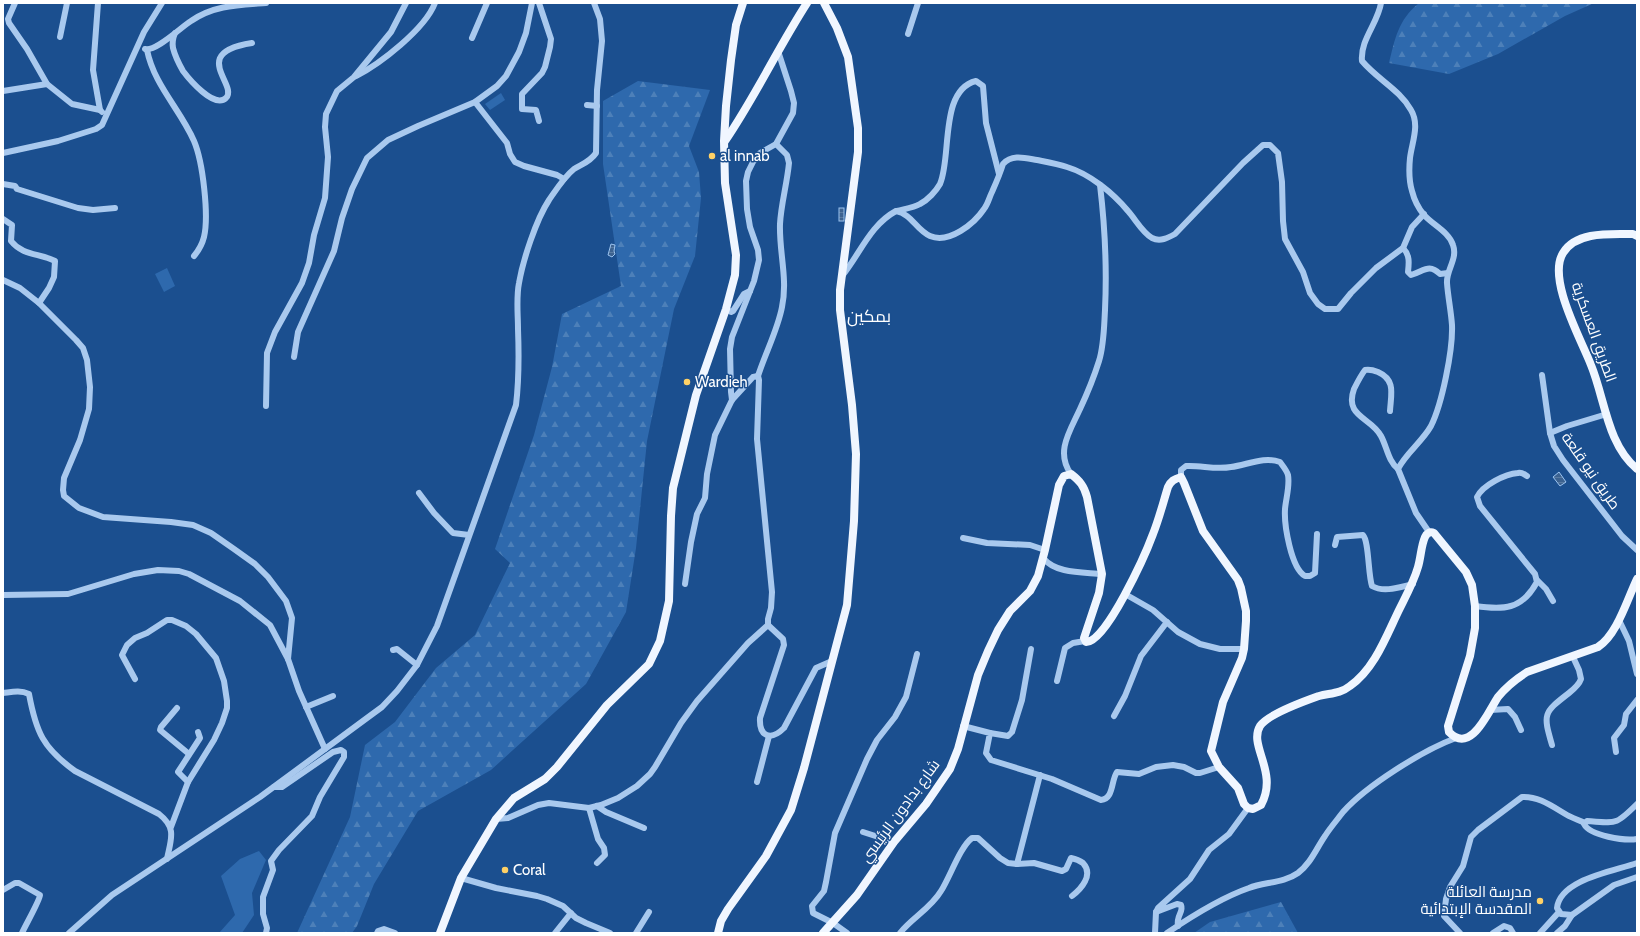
<svg xmlns="http://www.w3.org/2000/svg" width="1640" height="936" font-family="Cabin,Cairo,sans-serif">
  <style>
    .grass { fill: #2e69ad }
    .forest { fill: url(#forest-firs) }
    .water { fill: url(#water-rules); stroke: #9cc4f0 }
    .lines { fill: none; stroke-linecap: round; stroke-linejoin: round }
    .minor { stroke: #a9c9ee; stroke-width: 6 }
    .major { stroke: #f0f6ff; stroke-width: 8 }
    .poi-dot { fill: #ffd166; stroke: #1b4f8f; stroke-width: 1.5 }
    .labels { text-anchor: middle; dominant-baseline: central; stroke-width: 3; stroke-linejoin: round; paint-order: stroke }
    .poi-label { font-size: 15px; fill: #fff; stroke: #1b4f8f; text-anchor: start }
    .street-label { font-size: 15px; fill: #fff; stroke: #1b4f8f }
    .quarter-label { font-size: 17px; fill: #fff; stroke: #1b4f8f }
  </style>
  <defs>
    <pattern id="forest-firs" width="22" height="20" patternUnits="userSpaceOnUse"><rect width="22" height="20" fill="#2e69ad"/><path d="M5 1l3.5 6h-7zM16 11l3.5 6h-7z" fill="#4d80b9"/></pattern>
    <pattern id="water-rules" width="6" height="5" patternUnits="userSpaceOnUse"><rect width="6" height="5" fill="#3c6290"/><path d="M0 2.5h6" fill="none" stroke="#597aa1"/></pattern>
  </defs>
  <rect width="100%" height="100%" fill="#1b4f8f"/>
  <g class="grass">
    <path d="M 501,93 L 505,100 L 490,110 L 485,104 Z"/>
    <path d="M 167,268 L 175,286 L 164,292 L 155,274 Z"/>
    <path d="M 259,851 L 266,860 L 252,893 L 254,915 L 242,933 L 219,933 L 235,915 L 221,876 L 240,859 Z"/>
  </g>
  <g class="forest">
    <path d="M 1419,3 L 1594,3 L 1565,16 L 1498,54 L 1449,74 L 1389,63 C 1395,39 1398,20 1419,3 Z"/>
    <path d="M 638,81 L 710,90 L 689,146 L 699,172 L 701,198 L 695,256 L 674,309 L 647,441 L 636,548 L 626,612 L 586,684 L 491,770 L 418,811 L 374,884 L 357,926 L 352,933 L 297,933 L 350,817 L 365,745 L 395,722 L 436,668 L 475,635 L 510,563 L 495,549 L 534,435 L 552,367 L 562,314 L 621,286 L 603,164 L 603,101 Z"/>
    <path d="M 1281,902 L 1298,933 L 1194,933 L 1210,922 Z"/>
  </g>
  <g class="water">
    <rect x="839" y="208" width="5" height="13"/>
    <path d="M 611,244 L 615,245 L 614,251 L 615,254 L 612,257 L 608,255 Z"/>
    <path d="M 1559,472 L 1566,482 L 1560,486 L 1553,477 Z"/>
  </g>
  <g class="lines">
    <g class="minor">
      <path d="M 15,3 L 8,19 L 9,23 L 27,49 L 47,84 L 72,104 L 100,110"/>
      <path d="M 98,3 L 93,70 L 100,110 L 102,112"/>
      <path d="M 1381,3 C 1378,23 1360,40 1362,61 C 1377,79 1400,90 1411,110 C 1420,125 1412,142 1410,158 C 1409,168 1409,181 1412,191 C 1414,199 1419,209 1424,215 C 1433,225 1449,232 1453,245 C 1458,259 1446,270 1447,283 C 1448,297 1451,311 1452,325 C 1453,350 1442,404 1431,426 C 1422,442 1406,453 1398,469 L 1416,513 L 1429,532"/>
      <path d="M 175,33 C 173,38 172,43 173,48 C 175,56 179,64 183,71 C 189,79 214,109 226,98 C 239,85 188,53 252,43"/>
      <path d="M 908,34 L 918,3"/>
      <path d="M 60,37 L 67,3"/>
      <path d="M 472,38 L 487,3"/>
      <path d="M 145,49 C 156,52 181,27 191,21 C 214,5 239,5 266,3"/>
      <path d="M 147,50 C 154,85 180,109 194,141 C 203,162 209,216 204,237 C 202,245 199,250 194,256"/>
      <path d="M 356,76 C 380,64 425,29 435,3"/>
      <path d="M 3,91 L 47,84"/>
      <path d="M 475,102 L 507,143 L 510,154 L 515,162 L 524,166 L 557,175 L 564,179"/>
      <path d="M 587,105 L 597,106"/>
      <path d="M 539,121 L 536,110 L 522,109 L 522,94 L 542,73 L 545,67 L 550,47 L 551,39 L 539,3"/>
      <path d="M 776,144 L 787,155 L 789,163 C 787,184 781,204 780,224 C 779,252 788,279 782,307 C 778,329 765,354 758,376 L 759,380 L 757,439 L 772,592 L 771,608 L 768,619 L 768,625 L 783,639 L 784,645 L 760,718 C 759,737 771,741 784,728 L 816,668 L 832,661"/>
      <path d="M 3,153 L 58,141 L 96,129 L 102,125 L 144,32 L 162,3"/>
      <path d="M 3,184 L 15,186 L 17,189 L 78,208 L 93,210 L 115,208"/>
      <path d="M 897,211 C 904,209 913,208 920,204 C 928,200 936,191 940,184 C 952,157 939,90 976,81 L 983,86 L 986,123 L 999,174"/>
      <path d="M 3,219 L 12,225 L 11,241 C 23,256 39,253 55,261 L 54,277 L 49,288 L 39,303 L 76,340 L 83,348 L 87,360 L 90,387 L 89,409 L 80,440 L 64,478 L 63,490 L 64,496 L 79,508 L 103,517 L 171,522 L 193,525 L 211,533 L 234,549 L 255,564 L 268,577 L 286,601 L 292,618 L 288,659"/>
      <path d="M 1403,248 C 1410,255 1409,263 1408,272 L 1411,275 C 1424,271 1429,263 1440,274 L 1448,273"/>
      <path d="M 842,276 C 860,254 870,225 896,211 C 912,214 916,230 930,236 C 949,244 974,224 984,209 C 988,204 989,198 992,192 C 996,183 1000,174 1003,164 C 1012,154 1025,158 1037,160 C 1047,162 1058,164 1067,167 C 1090,174 1113,193 1128,211 C 1136,220 1142,232 1152,238 C 1160,242 1168,238 1175,234 L 1243,163 L 1263,145 L 1270,145 L 1278,153 L 1282,182 L 1283,221 L 1285,239 L 1303,272 L 1310,293 L 1318,304 L 1325,309 L 1338,309 L 1351,293 L 1376,268 L 1403,248 L 1412,227 L 1424,214"/>
      <path d="M 3,280 L 20,288 L 39,303"/>
      <path d="M 726,309 L 731,312 L 733,311 L 744,294 L 750,291"/>
      <path d="M 294,357 L 298,332 L 334,251 L 342,218 L 352,189 L 367,158 L 388,140 L 418,126 L 475,102 L 497,86 L 506,76 L 519,52 L 526,33 L 532,3"/>
      <path d="M 1542,375 L 1550,433 L 1554,446 L 1563,460 L 1622,536 L 1637,550"/>
      <path d="M 732,400 L 731,392 L 730,349 L 732,337 L 754,281 L 759,260 L 758,250 L 750,227 L 747,209 L 746,181 L 748,172 L 753,162 L 760,153 L 776,144 L 793,113 L 794,103 L 791,91 L 778,51"/>
      <path d="M 266,406 L 267,353 L 275,332 L 302,283 L 309,263 L 314,235 L 325,198 L 328,157 L 325,127 L 326,114 L 337,91 L 354,77 L 391,32 L 406,3"/>
      <path d="M 1390,411 C 1391,394 1396,380 1378,372 C 1373,370 1370,369 1365,370 C 1361,375 1357,383 1354,389 C 1344,417 1371,417 1381,436 C 1387,447 1388,461 1398,469"/>
      <path d="M 1550,433 L 1567,426 L 1607,414"/>
      <path d="M 1071,474 C 1055,452 1070,431 1080,409 C 1087,394 1094,377 1099,361 C 1104,345 1104,327 1105,310 C 1107,268 1105,227 1100,185"/>
      <path d="M 1181,477 L 1181,470 L 1186,466 C 1201,465 1215,470 1231,467 C 1247,465 1264,456 1280,462 C 1283,466 1287,471 1288,475 C 1290,486 1286,498 1285,509 C 1284,525 1291,568 1305,576 L 1310,576 L 1315,573 L 1317,534"/>
      <path d="M 419,493 L 434,513 L 453,533 L 469,535"/>
      <path d="M 963,538 L 987,543 L 1030,545 L 1045,550"/>
      <path d="M 1335,545 L 1337,537 L 1363,535 C 1369,541 1368,575 1372,586 C 1384,593 1400,587 1413,584"/>
      <path d="M 1043,558 C 1056,574 1083,572 1102,574"/>
      <path d="M 1537,580 L 1546,589 L 1553,601"/>
      <path d="M 685,584 L 691,542 L 697,514 L 705,498 L 707,474 L 715,435 L 732,400 L 753,377 L 758,376"/>
      <path d="M 1125,594 L 1153,610 L 1178,632 L 1200,644 L 1220,649 L 1244,649"/>
      <path d="M 3,595 L 68,594 L 134,574 L 158,570 L 179,571 L 189,574 L 240,601 L 270,625 L 288,659 L 299,691 L 325,749"/>
      <path d="M 1475,606 C 1503,610 1522,610 1537,582 L 1535,574 L 1480,506 L 1477,497 C 1483,485 1505,474 1518,473 C 1522,472 1524,474 1527,476"/>
      <path d="M 1619,620 L 1629,641 L 1637,674"/>
      <path d="M 393,650 L 397,649 L 417,665"/>
      <path d="M 135,679 L 122,655 L 127,645 L 135,638 L 147,633 L 167,620 L 172,620 L 186,626 L 196,634 L 216,658 L 224,681 L 227,701 L 227,708 L 222,723 L 214,740 L 188,782 L 171,827"/>
      <path d="M 1057,681 L 1065,648 L 1073,643 L 1085,641"/>
      <path d="M 3,693 C 12,692 20,690 29,694 C 36,732 43,748 75,771 L 159,814 C 177,828 171,839 167,859"/>
      <path d="M 306,707 L 333,696"/>
      <path d="M 177,708 L 161,727 L 160,730 L 189,754"/>
      <path d="M 1490,710 L 1508,709 L 1515,717 L 1521,730"/>
      <path d="M 1114,716 L 1125,696 L 1141,656 L 1167,622"/>
      <path d="M 963,726 L 990,733 L 986,753 L 991,760 L 1052,779 L 1101,800 C 1114,799 1111,780 1117,772 L 1139,774 L 1156,767 L 1173,765 L 1184,767 L 1196,773 L 1200,773 L 1219,767"/>
      <path d="M 990,733 L 1008,736 L 1012,732 L 1022,700 L 1031,649"/>
      <path d="M 1552,745 C 1543,714 1543,713 1569,693 C 1574,689 1579,685 1581,679 L 1579,670 L 1573,657"/>
      <path d="M 1616,752 L 1614,738 L 1624,725 L 1626,714 L 1637,700"/>
      <path d="M 188,782 L 178,772 L 200,738 L 198,732"/>
      <path d="M 757,782 L 769,736"/>
      <path d="M 1637,804 C 1615,826 1616,823 1587,821 L 1584,824 C 1590,836 1625,841 1637,839"/>
      <path d="M 597,806 L 606,812 L 644,828"/>
      <path d="M 589,808 L 598,839 L 604,848 L 605,855 L 597,863"/>
      <path d="M 496,819 L 508,818 L 538,805 L 549,803 L 589,808 L 601,805 L 618,798 L 637,786 L 650,774 L 655,767 L 681,723 L 697,701 L 748,643 L 768,625"/>
      <path d="M 863,832 L 894,842"/>
      <path d="M 1637,863 C 1615,871 1560,879 1557,908 L 1561,914 L 1572,915 L 1614,885 L 1637,877"/>
      <path d="M 1017,864 L 1034,863 L 1062,871 L 1066,869 L 1071,858 C 1076,859 1079,860 1083,863 C 1094,875 1081,889 1072,896"/>
      <path d="M 461,878 L 496,888 L 537,896 L 547,899 L 563,906 L 576,918 L 586,923 L 610,933"/>
      <path d="M 3,890 L 15,883 L 19,883 L 40,895 C 40,900 25,926 22,933"/>
      <path d="M 1178,926 C 1176,915 1184,912 1181,905 L 1177,904 L 1156,912 L 1158,908 L 1190,879 L 1209,850 L 1229,834 L 1248,808"/>
      <path d="M 69,933 L 112,895 L 260,797 L 367,718 L 382,707 L 397,691 L 417,665 L 437,626 L 516,405 C 519,380 519,355 518,329 C 518,314 516,298 519,283 C 523,260 536,220 549,200 C 556,190 564,177 574,169 C 582,164 590,162 596,153 L 597,90 L 602,41 L 600,19 L 594,3"/>
      <path d="M 266,933 L 267,928 L 263,914 L 263,897 L 273,870 L 271,861 L 279,850 L 312,816 L 320,797 L 344,757 L 344,752 L 341,750 L 333,752 L 282,787 L 274,787"/>
      <path d="M 377,933 L 378,931 L 384,929 L 395,933"/>
      <path d="M 555,933 L 571,913"/>
      <path d="M 636,933 L 649,912"/>
      <path d="M 847,933 L 833,923 L 813,913 L 812,906 L 824,891 L 826,882 L 835,833 L 867,759 L 877,740 L 895,717 L 906,697 L 917,654"/>
      <path d="M 900,933 C 912,918 931,908 941,891 C 950,877 960,847 972,838 L 978,838 L 1000,858 L 1008,863 L 1017,864 L 1040,775"/>
      <path d="M 1155,933 L 1156,912"/>
      <path d="M 1167,933 C 1192,916 1220,898 1249,888 C 1264,882 1284,883 1298,873 C 1311,863 1316,849 1325,836 C 1330,828 1337,820 1343,812 C 1366,786 1423,750 1456,738"/>
      <path d="M 1460,933 L 1444,916 L 1446,899 L 1450,887 L 1463,866 L 1471,837 L 1478,830 L 1522,797 C 1539,796 1553,807 1567,815 C 1572,818 1579,820 1585,823"/>
      <path d="M 1493,933 L 1504,926 L 1510,928 L 1513,933"/>
      <path d="M 1540,933 L 1559,912"/>
      <path d="M 1557,933 L 1565,926 L 1572,915"/>
    </g>
    <g class="major">
      <path d="M 725,141 C 755,97 778,48 807,3"/>
      <path d="M 1637,236 L 1633,234 C 1611,234 1576,231 1563,253 C 1547,279 1581,339 1591,365 C 1605,399 1607,444 1637,469"/>
      <path d="M 440,933 L 461,878 L 496,819 L 514,798 L 545,779 L 557,767 L 607,705 L 649,664 L 660,641 L 669,601 L 671,516 L 673,488 L 696,395 L 726,309 L 735,275 L 736,255 L 725,183 L 724,141 L 726,106 L 731,60 L 736,25 L 743,3"/>
      <path d="M 718,933 L 721,921 L 728,909 L 766,856 L 791,810 L 804,768 L 847,605 L 854,521 L 856,454 L 852,405 L 840,310 L 840,290 L 858,152 L 858,128 L 848,57 L 837,28 L 824,3"/>
      <path d="M 823,933 L 857,895 L 894,842 L 926,804 L 950,769 L 958,749 L 978,675 L 988,651 L 998,630 L 1010,611 L 1030,591 L 1038,576 L 1045,550 L 1059,485 L 1064,476 L 1071,474 C 1080,481 1084,486 1087,497 L 1102,574 L 1099,593 L 1084,638 L 1086,642 C 1106,643 1146,553 1153,534 C 1159,519 1163,503 1168,487 C 1171,481 1174,479 1181,477 L 1184,483 L 1203,531 L 1238,580 L 1241,588 L 1246,611 L 1246,621 L 1244,649 L 1242,658 L 1223,702 L 1211,751 L 1219,767 L 1238,788 L 1244,804 L 1248,808 L 1253,809 L 1261,805 C 1279,772 1248,746 1260,726 C 1268,714 1305,701 1319,696 C 1330,693 1340,694 1350,686 C 1375,669 1387,634 1400,608 C 1407,594 1414,581 1418,567 C 1421,557 1421,546 1425,537 C 1427,533 1430,531 1434,533 L 1466,572 L 1472,585 L 1475,606 L 1475,628 L 1470,656 L 1448,726 L 1449,732 C 1471,755 1488,712 1498,697 C 1506,687 1516,679 1527,672 L 1598,647 C 1617,635 1627,600 1637,579"/>
    </g>
  </g>
  <g class="poi-dot">
    <circle cx="712" cy="156" r="4"/>
    <circle cx="687" cy="382" r="4"/>
    <circle cx="505" cy="870" r="4"/>
    <circle cx="1540" cy="901" r="4"/>
  </g>
  <g class="labels">
    <g class="poi-label">
      <text x="720" y="156">al innab</text>
      <text x="695" y="382">Wardieh</text>
      <text x="513" y="870">Coral</text>
      <text x="1532" y="892" text-anchor="end">مدرسة العائلة<tspan x="1532" dy="17">المقدسة الإبتدائية</tspan></text>
    </g>
    <g class="street-label">
      <text transform="translate(1594 332) rotate(70)">الطريق العسكرية</text>
      <text transform="translate(1591 471) rotate(55)">طريق نيو قلعة</text>
      <text transform="translate(900 811) rotate(-54)">شارع بدادون الرئيسي</text>
    </g>
    <g class="quarter-label">
      <text x="869" y="316">بمكين</text>
    </g>
  </g>
  <rect width="1640" height="936" fill="none" stroke="#ffffff" stroke-width="8"/>
</svg>
